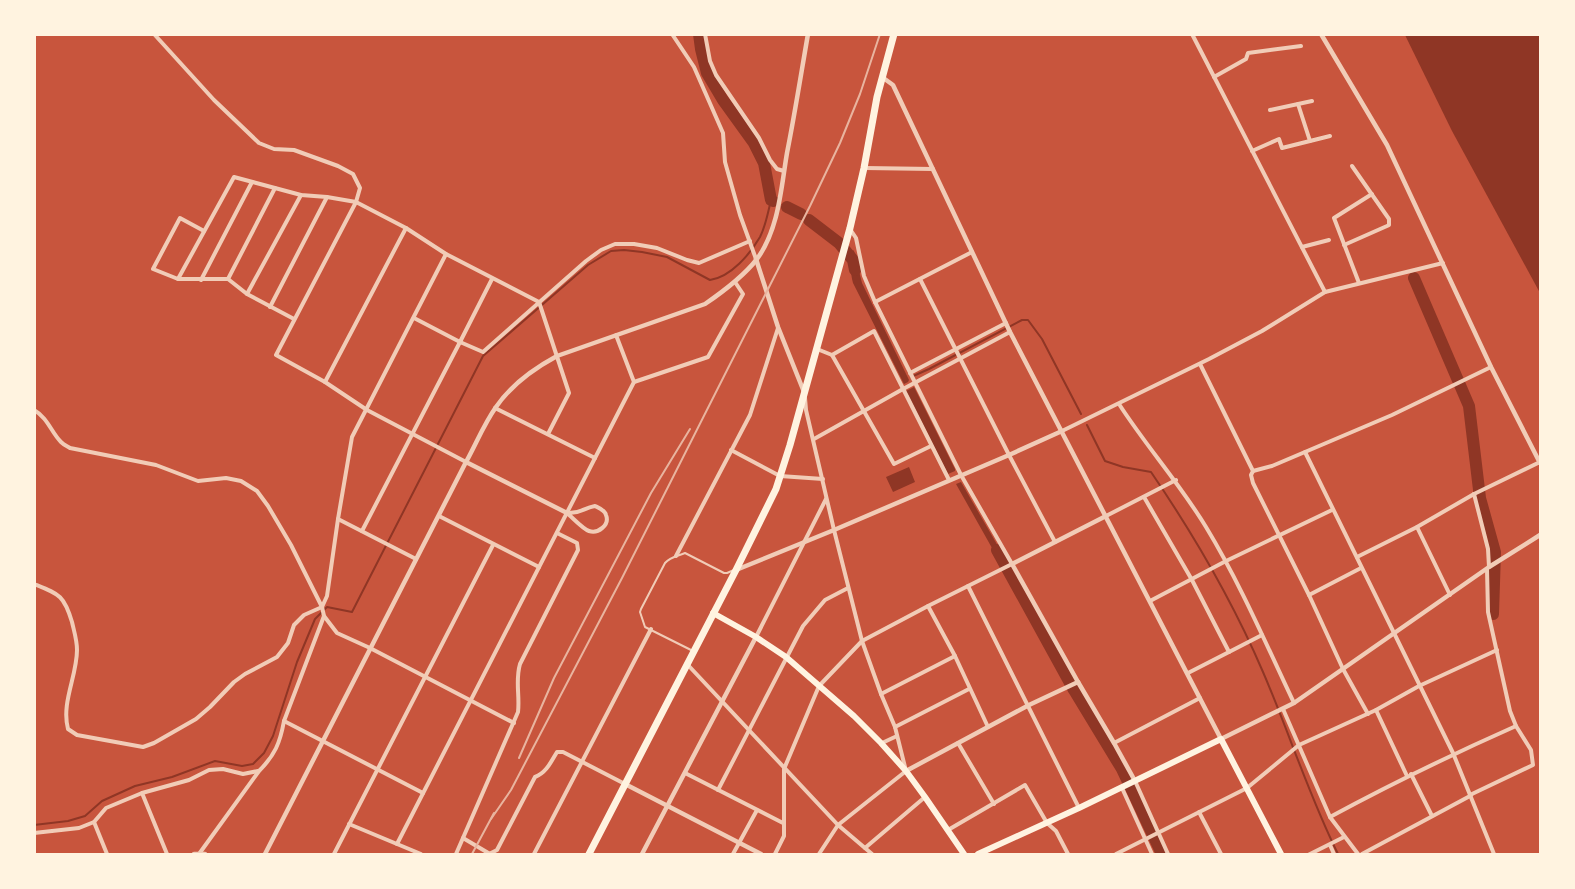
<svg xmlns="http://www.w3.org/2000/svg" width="1575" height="889" font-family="'Alegreya Sans',sans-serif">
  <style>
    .water { fill: #8f3625 }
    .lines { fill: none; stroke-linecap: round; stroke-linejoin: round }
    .stream { stroke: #8f3625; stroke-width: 2 }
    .river { stroke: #8f3625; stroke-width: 12 }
    .service { stroke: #f1ccb7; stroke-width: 2 }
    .minor { stroke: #f1ccb7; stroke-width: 4 }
    .tertiary { stroke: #f1ccb7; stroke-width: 4.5 }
    .primary { stroke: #fff3e0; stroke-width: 6 }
    .trunk { stroke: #fff3e0; stroke-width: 7 }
    .rail { stroke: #e9b49f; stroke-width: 2 }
  </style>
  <rect width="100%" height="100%" fill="#c8553d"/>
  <g class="water">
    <path d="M 1405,35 L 1540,35 L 1540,293 L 1452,131 Z"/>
    <path d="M 853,250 L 854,251 L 862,283 L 909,380 L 908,382 L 904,384 L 853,283 C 850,272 850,261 853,250 Z"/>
    <path d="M 914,387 L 955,469 L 955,471 L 948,474 L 906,391 Z"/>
    <path d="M 909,467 L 915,482 L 893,492 L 886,477 Z"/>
    <path d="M 961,482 L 1006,560 L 1005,562 L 1001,564 L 956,484 Z"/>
  </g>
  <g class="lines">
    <g class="stream">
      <path d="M 911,377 L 929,369 L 1022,320 L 1028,320 L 1042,339 L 1081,414"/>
      <path d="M 1087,425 L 1105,461 L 1123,467 L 1151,472 C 1194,535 1233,602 1263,672 C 1289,732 1309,796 1338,854"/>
      <path d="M 34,825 L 68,821 L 85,816 L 102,801 L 135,786 L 172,777 L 215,761 L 242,766 L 253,764 L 264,753 L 273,736 L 297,662 L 315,619 L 327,607 L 352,612 L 483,356 L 588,265 L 611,251 L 624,250 L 642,252 L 667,257 L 710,280 C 731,277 750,254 760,237 C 766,225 768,212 771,200"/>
    </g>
    <g class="river">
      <path d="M 699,34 L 701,49 L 707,73 L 723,100 L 754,143 L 764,163 L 771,200 L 773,201"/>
      <path d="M 787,207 L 801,214"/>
      <path d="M 809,220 L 839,243 L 853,260 L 855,270"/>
      <path d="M 1414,278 L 1469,406 L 1480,498 L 1495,552 L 1493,614"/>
      <path d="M 997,550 L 1074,690 L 1122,769 L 1162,854"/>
    </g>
    <path class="service" d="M 693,651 L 645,627 L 640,612 L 641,609 L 665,563 C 670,557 678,556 685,553 L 724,573 L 727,573 L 734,570"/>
    <g class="minor">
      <path d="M 154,34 L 214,100 L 259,143 L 274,149 L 294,150 L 338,166 L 353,174 L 360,188 L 356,202 L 276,355 L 325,382 L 367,410 L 466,462"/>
      <path d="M 672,34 L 694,67 L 723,133 L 725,162 L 740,215 L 756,259"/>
      <path d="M 705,34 L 710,61 L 716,75 L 759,138 L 770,160 L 777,169 L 784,171"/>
      <path d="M 1192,34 L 1325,292"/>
      <path d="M 1214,77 L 1246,59 L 1248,53 L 1301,46"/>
      <path d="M 1298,104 L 1310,141"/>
      <path d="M 1270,110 L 1312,101"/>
      <path d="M 1252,151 L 1279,139 L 1282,148 L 1330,136"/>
      <path d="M 865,168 L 933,169"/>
      <path d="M 1344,245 L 1387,226 L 1389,225 L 1389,219 L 1352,166"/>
      <path d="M 1302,247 L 1329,240"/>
      <path d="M 178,279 L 153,269 L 180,218 L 204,231"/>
      <path d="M 228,279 L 275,188"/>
      <path d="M 920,279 L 1009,455 L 1055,542"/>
      <path d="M 201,280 L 252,182"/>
      <path d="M 1359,283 L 1334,218 L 1372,194"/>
      <path d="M 247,294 L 301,195"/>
      <path d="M 875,302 L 972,252"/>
      <path d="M 270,307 L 327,197"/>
      <path d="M 414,318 L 460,342 L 492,279"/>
      <path d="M 294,319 L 247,294 L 228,279 L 178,279 L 234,177 L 301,195 L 327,197 L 356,202 L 406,228 L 446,254 L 539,302 L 569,393 L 548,434"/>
      <path d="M 616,335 L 634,382"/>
      <path d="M 817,349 L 832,355 L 894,464 L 931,446"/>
      <path d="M 832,355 L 874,331 L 949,480"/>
      <path d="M 1200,364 L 1253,471 L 1251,475 L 1253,483 L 1309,595 L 1343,669 L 1368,714"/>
      <path d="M 910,373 L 1006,323"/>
      <path d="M 325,382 L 406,228"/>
      <path d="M 805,398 L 806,410 L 834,530 L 862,641 L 881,694 L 895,727 L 906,771 L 838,825 L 819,854"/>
      <path d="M 1119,404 C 1146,446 1180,484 1206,527 C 1240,583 1266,644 1294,703"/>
      <path d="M 495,408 L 595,458"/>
      <path d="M 34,410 C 48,418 51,432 61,442 C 64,445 67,446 70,448 L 156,465 L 198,481 L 226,478 L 241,481 L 257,491 L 268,506 L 291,545 L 322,607 L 324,616 L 337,633 L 370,648 L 514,723"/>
      <path d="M 1062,431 L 1209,359 L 1262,331 L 1325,292 L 1443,263"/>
      <path d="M 814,439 L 903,389 L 1010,332"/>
      <path d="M 731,450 L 780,476 L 823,479"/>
      <path d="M 1305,452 L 1453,753 L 1494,854"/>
      <path d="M 1253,471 L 1272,466 L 1392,415 L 1491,367"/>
      <path d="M 1474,494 L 1488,549 L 1489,567"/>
      <path d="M 1144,497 L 1192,580 L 1229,652 L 1188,673"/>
      <path d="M 595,506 C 599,508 605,510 606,515 C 610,525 598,534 589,531 C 583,529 573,518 567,513 C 581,514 583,508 595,506 Z"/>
      <path d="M 439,516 L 539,567"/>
      <path d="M 1106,516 L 1176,480"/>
      <path d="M 338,519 L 416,559"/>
      <path d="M 1417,527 L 1450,595"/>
      <path d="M 362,531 L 460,342 L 483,352 L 586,261 L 601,250 L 615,244 L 634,244 L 657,248 L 687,260 L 699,263 L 750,241"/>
      <path d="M 676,556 L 750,415 L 778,328"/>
      <path d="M 1357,557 L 1417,527 L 1474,494 L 1540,462"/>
      <path d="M 34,584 C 59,594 64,595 72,622 C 74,631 77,640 77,650 C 77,676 61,703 68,729 L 77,735 L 143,747 L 154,743 L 196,719 L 210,707 L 234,682 L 245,674 L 277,657 L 288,643 L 294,625 L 304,615 L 322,607 L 327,596 L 338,519 L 352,437 L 446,254"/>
      <path d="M 968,586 L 1079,808"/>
      <path d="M 1309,595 L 1361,568"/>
      <path d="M 1150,601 L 1226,561 L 1332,510"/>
      <path d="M 928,606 L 955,656 L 988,727"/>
      <path d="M 756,637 L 826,499"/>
      <path d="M 1229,652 L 1262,635"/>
      <path d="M 687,664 L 838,825 L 872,854"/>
      <path d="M 881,694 L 955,656"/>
      <path d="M 1283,709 L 1330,817 L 1358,854"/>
      <path d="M 1376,710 L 1407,776"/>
      <path d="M 284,721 L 423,793"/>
      <path d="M 895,727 L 969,689"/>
      <path d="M 882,743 L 897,736"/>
      <path d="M 958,743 L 994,804"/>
      <path d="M 1114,743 L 1200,698"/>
      <path d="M 685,773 L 783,823"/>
      <path d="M 1411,774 L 1432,816"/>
      <path d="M 1135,781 L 1168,854"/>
      <path d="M 1122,788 L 1152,854"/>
      <path d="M 718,790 L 803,626 L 825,600 L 848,588"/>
      <path d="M 142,793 L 167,854"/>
      <path d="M 1199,812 L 1221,854"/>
      <path d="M 1330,817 C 1391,784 1453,754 1516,726"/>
      <path d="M 94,822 L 107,854"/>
      <path d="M 349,824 L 421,854"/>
      <path d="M 948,830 L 1025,785 L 1047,823 L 1056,831 L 1068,854"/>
      <path d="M 34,833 L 79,828 L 94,822 L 106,808 L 142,793 L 189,780 L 209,770 L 223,769 L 243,774 L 258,771"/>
      <path d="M 463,838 L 490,854"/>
      <path d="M 397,844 L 634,382 L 708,357 L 743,294 L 735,282"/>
      <path d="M 1330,845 L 1334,854"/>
      <path d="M 865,848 L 925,797"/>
      <path d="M 199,854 L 259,771 C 275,755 280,743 284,721 L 324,616"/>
      <path d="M 334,854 L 493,545"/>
      <path d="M 456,854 L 518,712 C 520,695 515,681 520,664 L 578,550 L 577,543 L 557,533"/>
      <path d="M 489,854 L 497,850 L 535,777 C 546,773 551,762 557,752 L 563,752 L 625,784"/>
      <path d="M 534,854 L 651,629"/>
      <path d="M 733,854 L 757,810"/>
      <path d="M 775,854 L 784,836 L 784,769 L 819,686 L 862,641 L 928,606 L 1012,564 L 961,475 L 875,302 L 864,276 L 856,238 L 850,229"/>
      <path d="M 1116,854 L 1247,788 L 1299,745 L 1376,710 L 1419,686 L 1497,650"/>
      <path d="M 1310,854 L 1344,837"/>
      <path d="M 1362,854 L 1470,796 L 1472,794 L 1533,765 L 1531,750 L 1516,726 L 1510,711 L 1488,612 L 1487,569"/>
    </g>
    <g class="tertiary">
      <path d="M 1321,34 L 1387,145 L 1491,367 L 1540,463"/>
      <path d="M 882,77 L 893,85 L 1010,332 L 1221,739 L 1294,703 L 1489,567 L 1540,535"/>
      <path d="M 756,259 L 778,327 L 804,392"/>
      <path d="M 466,462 L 567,513"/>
      <path d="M 1106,516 L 1012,564 L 1078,682 L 1114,743 L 1135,781"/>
      <path d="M 736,570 L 834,530 L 1009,455 L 1062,431"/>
      <path d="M 906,771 L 1029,705 L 1078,682"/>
      <path d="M 625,784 L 761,854"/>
      <path d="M 194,854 L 205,854"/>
      <path d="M 265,854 L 466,462 C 476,444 484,424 496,407 C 511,385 533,369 557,356 L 705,304 C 724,291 743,277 757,259 C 779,229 781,188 787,153 C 795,113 801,74 808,34"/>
      <path d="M 642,854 L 756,637"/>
    </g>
    <g class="primary">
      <path d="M 713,613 L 756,637 L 786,657 L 854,716 L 881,743 L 906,771 L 925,797 L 964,854"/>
      <path d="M 978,854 L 1079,808 L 1221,739 L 1281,854"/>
    </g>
    <path class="trunk" d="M 589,854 L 736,570 L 776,489 L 790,445 L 850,228 L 864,168 L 877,97 L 894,34"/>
    <g class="rail">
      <path d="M 519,758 L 554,678 L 651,493 L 690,429"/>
      <path d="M 491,819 L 511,790 L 622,578 L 810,206 L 840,143 L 860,94 L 880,34"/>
      <path d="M 472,854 L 494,813"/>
    </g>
  </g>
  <rect width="1575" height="889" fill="none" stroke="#fff3e0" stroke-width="72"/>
</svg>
